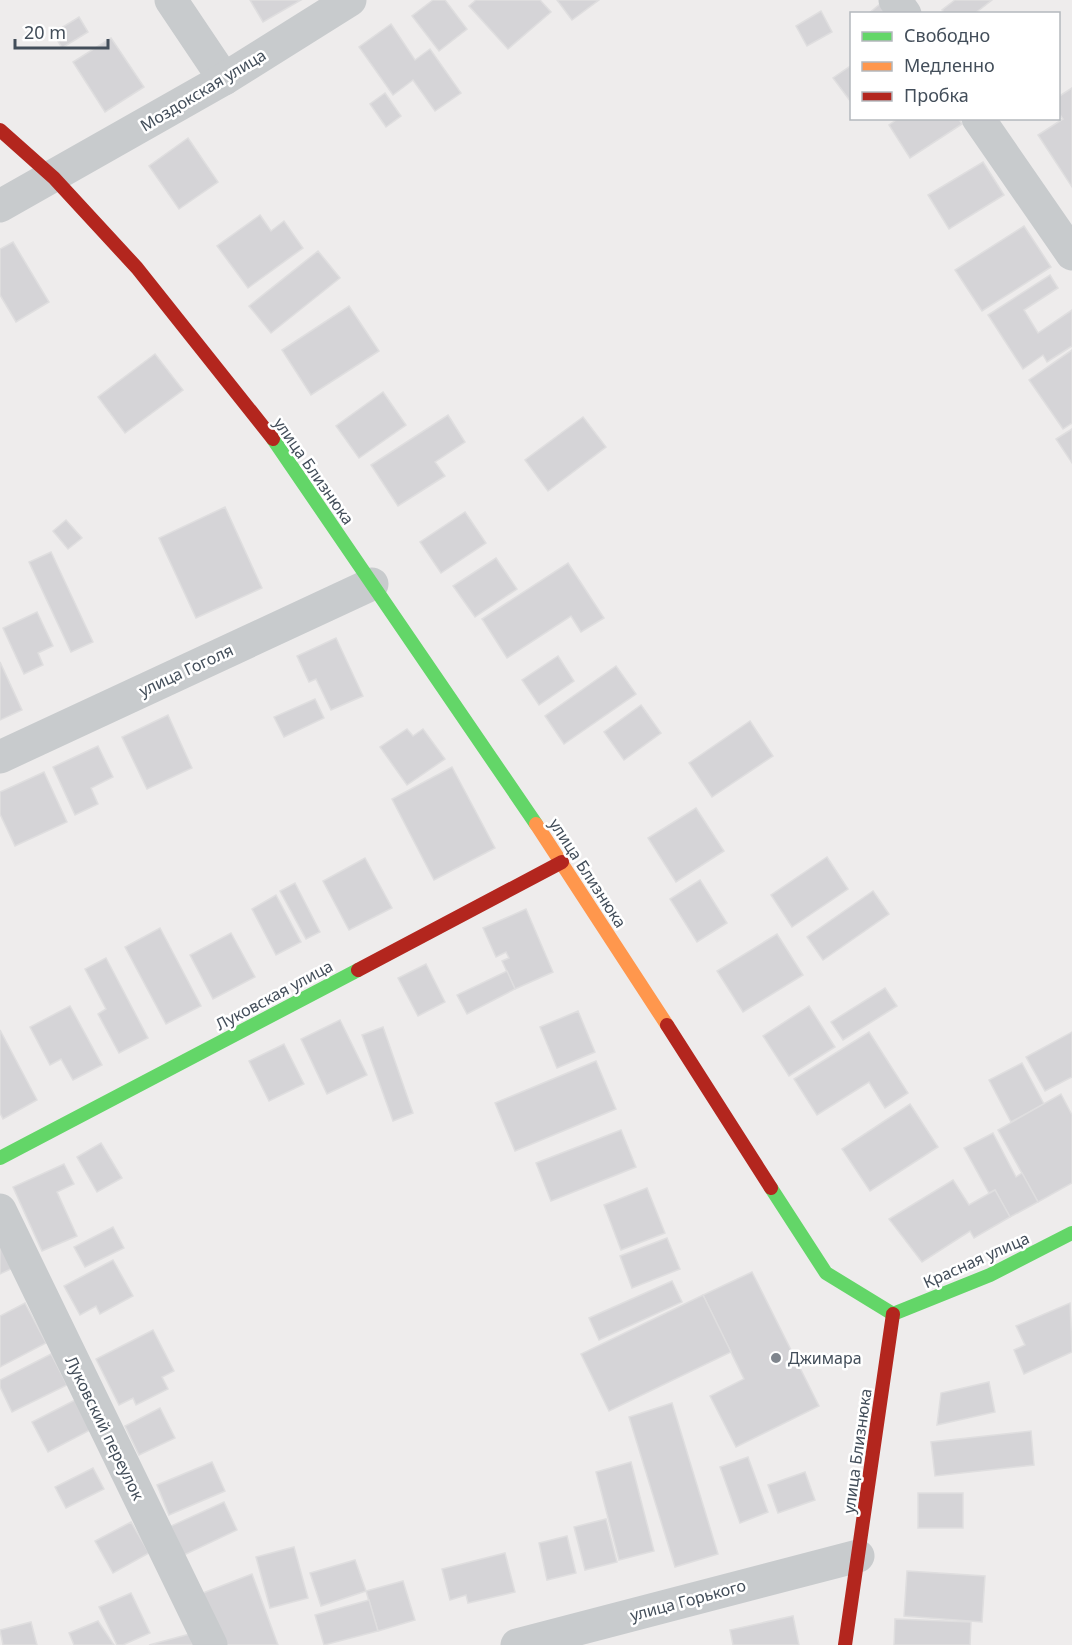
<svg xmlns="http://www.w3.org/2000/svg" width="1072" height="1645" font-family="'Noto Sans',sans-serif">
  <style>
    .building { fill: #d5d4d7; stroke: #dfdedf; stroke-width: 1.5 }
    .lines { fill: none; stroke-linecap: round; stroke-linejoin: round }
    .street { stroke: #c8cbcd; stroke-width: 33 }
    .fast { stroke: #63d668; stroke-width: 14 }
    .slow { stroke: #ff974d; stroke-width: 14 }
    .jam { stroke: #b3261e; stroke-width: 14 }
    .poi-dot { fill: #7f858d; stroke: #fff; stroke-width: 2 }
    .labels { text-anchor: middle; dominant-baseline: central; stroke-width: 5; stroke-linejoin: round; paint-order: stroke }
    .street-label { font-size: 16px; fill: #434e5a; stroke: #fff }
    .poi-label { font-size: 16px; fill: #434e5a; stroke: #fff; text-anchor: start }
  </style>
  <rect width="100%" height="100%" fill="#eeecec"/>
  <g class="building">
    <path d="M 250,0 L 301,0 L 263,22 Z"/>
    <path d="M 433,0 L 445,0 L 467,29 L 439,51 L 412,16 Z"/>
    <path d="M 476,0 L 540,0 L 551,12 L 508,49 L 469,6 Z"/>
    <path d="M 557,0 L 599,0 L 572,20 Z"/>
    <path d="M 955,0 L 992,0 L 974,14 L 945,14 L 942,10 Z"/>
    <path d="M 880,4 L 888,14 L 868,14 Z"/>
    <path d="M 821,11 L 832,32 L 807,46 L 796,26 Z"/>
    <path d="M 79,17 L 88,32 L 62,48 L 53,33 Z"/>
    <path d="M 391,24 L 415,60 L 430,49 L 461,93 L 435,111 L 413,80 L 393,95 L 359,47 Z"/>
    <path d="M 111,38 L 144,87 L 105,112 L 73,62 Z"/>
    <path d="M 852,65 L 852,101 L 851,102 L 833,78 Z"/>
    <path d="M 1072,88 L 1072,187 L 1038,135 L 1063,119 L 1058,112 L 1058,97 Z"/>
    <path d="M 385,93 L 401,116 L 386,127 L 370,104 Z"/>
    <path d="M 899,118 L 958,118 L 962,124 L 910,158 L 889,125 Z"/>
    <path d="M 188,138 L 218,182 L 179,209 L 149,166 Z"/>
    <path d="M 983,162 L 1004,195 L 949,229 L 928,195 Z"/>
    <path d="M 260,215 L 271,231 L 284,221 L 303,248 L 248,288 L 217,246 Z"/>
    <path d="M 1024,226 L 1051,267 L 982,311 L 955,270 Z"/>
    <path d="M 13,242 L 49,302 L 16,322 L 0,295 L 0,249 Z"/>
    <path d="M 318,251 L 340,278 L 271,333 L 249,306 Z"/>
    <path d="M 1050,275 L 1058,288 L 1024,310 L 1038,333 L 1072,310 L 1072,346 L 1047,362 L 1043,355 L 1023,369 L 988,315 Z"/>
    <path d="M 349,306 L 379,351 L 311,395 L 282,350 Z"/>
    <path d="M 1072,350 L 1072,423 L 1063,429 L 1029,380 Z"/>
    <path d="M 155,354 L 183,390 L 125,433 L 98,397 Z"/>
    <path d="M 383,392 L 406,425 L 359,458 L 336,426 Z"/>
    <path d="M 448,415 L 465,442 L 435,462 L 445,476 L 398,506 L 371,465 Z"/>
    <path d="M 583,417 L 606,447 L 548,491 L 525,460 Z"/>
    <path d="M 1072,429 L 1072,463 L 1056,439 Z"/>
    <path d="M 225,507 L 262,588 L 196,618 L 159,538 Z"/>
    <path d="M 465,512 L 486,543 L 441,573 L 420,542 Z"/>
    <path d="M 66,520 L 82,538 L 68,549 L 53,531 Z"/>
    <path d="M 51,552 L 93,642 L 71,652 L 29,562 Z"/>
    <path d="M 496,558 L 517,589 L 475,617 L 453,586 Z"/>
    <path d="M 568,563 L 604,618 L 581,632 L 571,616 L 507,658 L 482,619 Z"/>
    <path d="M 37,612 L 53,646 L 38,653 L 43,665 L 24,674 L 3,628 Z"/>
    <path d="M 336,638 L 363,696 L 331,710 L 316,679 L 309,682 L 297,656 Z"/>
    <path d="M 558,656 L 574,681 L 539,705 L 522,680 Z"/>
    <path d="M 0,662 L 22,710 L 0,720 Z"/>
    <path d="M 616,666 L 636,694 L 564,744 L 545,716 Z"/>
    <path d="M 315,699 L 324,718 L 284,737 L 274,717 Z"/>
    <path d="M 641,705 L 661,733 L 624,760 L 604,732 Z"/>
    <path d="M 168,715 L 192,768 L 147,789 L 122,737 Z"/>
    <path d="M 750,721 L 773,756 L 712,797 L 689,763 Z"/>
    <path d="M 407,729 L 413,736 L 423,729 L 445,759 L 407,785 L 380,747 Z"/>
    <path d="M 98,746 L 113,777 L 91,788 L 98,804 L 75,815 L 53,767 Z"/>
    <path d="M 452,767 L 495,848 L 434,880 L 392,799 Z"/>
    <path d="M 44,772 L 67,822 L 15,846 L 0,814 L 0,792 Z"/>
    <path d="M 696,808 L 724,851 L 676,882 L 648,838 Z"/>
    <path d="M 827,857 L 848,889 L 792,927 L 771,895 Z"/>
    <path d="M 365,858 L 392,908 L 349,930 L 323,881 Z"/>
    <path d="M 700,880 L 727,923 L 697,942 L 670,899 Z"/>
    <path d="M 295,883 L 320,932 L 306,939 L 280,891 Z"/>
    <path d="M 873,891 L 889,914 L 823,960 L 807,937 Z"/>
    <path d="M 276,895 L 301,942 L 276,955 L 252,909 Z"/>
    <path d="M 526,909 L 553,972 L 515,989 L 502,961 L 509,958 L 506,952 L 496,957 L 483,928 Z"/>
    <path d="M 160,928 L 201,1006 L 166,1024 L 125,947 Z"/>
    <path d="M 231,933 L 255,977 L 213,999 L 190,955 Z"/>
    <path d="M 777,934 L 803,975 L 743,1012 L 717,971 Z"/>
    <path d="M 106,958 L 148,1038 L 119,1053 L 98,1014 L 106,1009 L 85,969 Z"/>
    <path d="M 426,964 L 445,1002 L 418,1016 L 398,978 Z"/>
    <path d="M 507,971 L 515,989 L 467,1014 L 457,995 Z"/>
    <path d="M 885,988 L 897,1006 L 843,1040 L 831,1022 Z"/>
    <path d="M 70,1006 L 102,1065 L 73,1080 L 61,1059 L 50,1065 L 30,1027 Z"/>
    <path d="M 809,1006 L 835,1047 L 789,1076 L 763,1036 Z"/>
    <path d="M 578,1011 L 595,1052 L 557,1068 L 540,1027 Z"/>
    <path d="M 340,1020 L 367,1075 L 327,1094 L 301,1039 Z"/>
    <path d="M 383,1027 L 413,1113 L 393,1121 L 362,1035 Z"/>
    <path d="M 0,1030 L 37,1100 L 3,1119 L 0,1113 Z"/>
    <path d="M 869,1032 L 908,1093 L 885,1108 L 869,1082 L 817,1115 L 794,1079 Z"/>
    <path d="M 1072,1032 L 1072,1077 L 1045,1091 L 1026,1057 Z"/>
    <path d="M 284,1044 L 304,1084 L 269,1101 L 249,1061 Z"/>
    <path d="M 596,1061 L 616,1109 L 515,1151 L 495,1103 Z"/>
    <path d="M 1022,1063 L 1044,1104 L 1011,1122 L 989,1080 Z"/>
    <path d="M 1061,1094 L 1072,1115 L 1072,1183 L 1038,1202 L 998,1130 Z"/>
    <path d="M 910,1104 L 938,1147 L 870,1191 L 842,1149 Z"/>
    <path d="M 621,1130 L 636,1167 L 551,1201 L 536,1163 Z"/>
    <path d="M 993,1133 L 1016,1177 L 1022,1173 L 1038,1202 L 1010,1217 L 995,1190 L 989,1193 L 964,1148 Z"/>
    <path d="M 101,1143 L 122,1178 L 97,1192 L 77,1157 Z"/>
    <path d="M 64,1164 L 74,1184 L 57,1192 L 77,1236 L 42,1251 L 13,1187 Z"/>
    <path d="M 953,1180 L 969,1205 L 995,1190 L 1010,1217 L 974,1238 L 970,1231 L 922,1262 L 889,1219 Z"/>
    <path d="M 647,1188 L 665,1233 L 621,1250 L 604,1205 Z"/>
    <path d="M 113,1227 L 124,1248 L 85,1267 L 74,1247 Z"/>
    <path d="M 667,1238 L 680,1269 L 632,1288 L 620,1256 Z"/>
    <path d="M 0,1244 L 13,1268 L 0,1274 Z"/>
    <path d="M 113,1260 L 133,1296 L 100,1314 L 96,1306 L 80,1315 L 64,1286 Z"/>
    <path d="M 752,1272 L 819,1406 L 736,1447 L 710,1396 L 744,1379 L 703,1295 Z"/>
    <path d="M 672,1281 L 682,1302 L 599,1340 L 589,1318 Z"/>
    <path d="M 703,1295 L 731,1352 L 609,1411 L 581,1354 Z"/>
    <path d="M 25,1303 L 46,1343 L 0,1367 L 0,1316 Z"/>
    <path d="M 1070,1303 L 1072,1352 L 1024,1374 L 1014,1350 L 1025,1345 L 1016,1326 Z"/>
    <path d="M 153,1330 L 174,1371 L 162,1377 L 168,1389 L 136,1405 L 133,1398 L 119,1405 L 96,1359 Z"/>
    <path d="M 51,1354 L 67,1385 L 12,1412 L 0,1387 L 0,1380 Z"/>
    <path d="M 989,1382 L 995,1412 L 937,1425 L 941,1393 Z"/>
    <path d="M 77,1399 L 92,1429 L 48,1452 L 32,1422 Z"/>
    <path d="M 672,1403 L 718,1554 L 675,1567 L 629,1417 Z"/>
    <path d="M 160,1408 L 175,1438 L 139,1455 L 125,1426 Z"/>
    <path d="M 1031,1431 L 1034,1465 L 935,1476 L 931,1442 Z"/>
    <path d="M 748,1457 L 768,1512 L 740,1523 L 720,1467 Z"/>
    <path d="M 212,1462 L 225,1491 L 169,1515 L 157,1485 Z"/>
    <path d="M 631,1462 L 654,1551 L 619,1560 L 596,1472 Z"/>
    <path d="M 93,1468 L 104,1489 L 66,1508 L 55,1487 Z"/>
    <path d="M 805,1472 L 815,1500 L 778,1513 L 768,1485 Z"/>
    <rect x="918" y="1493" width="45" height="35"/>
    <path d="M 224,1502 L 237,1530 L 184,1555 L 171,1526 Z"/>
    <path d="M 606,1519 L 617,1562 L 585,1570 L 574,1527 Z"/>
    <path d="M 131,1522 L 149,1553 L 113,1573 L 95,1541 Z"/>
    <path d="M 567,1536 L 576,1573 L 547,1580 L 539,1543 Z"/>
    <path d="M 294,1547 L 308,1598 L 270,1608 L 256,1557 Z"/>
    <path d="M 505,1553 L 515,1592 L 468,1603 L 466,1595 L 450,1600 L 442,1569 Z"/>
    <path d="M 355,1560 L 366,1591 L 321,1606 L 310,1573 Z"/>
    <path d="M 907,1571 L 985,1576 L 982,1622 L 904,1616 Z"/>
    <path d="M 252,1574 L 278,1645 L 225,1645 L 203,1593 Z"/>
    <path d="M 403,1581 L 415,1620 L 378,1631 L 366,1591 Z"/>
    <path d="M 131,1593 L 150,1633 L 123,1645 L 117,1645 L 99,1607 Z"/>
    <path d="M 369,1600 L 378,1631 L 324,1645 L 315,1615 Z"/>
    <path d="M 793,1616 L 799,1645 L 733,1645 L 730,1630 Z"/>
    <path d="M 895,1619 L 971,1622 L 970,1645 L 894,1645 Z"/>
    <path d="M 98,1621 L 114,1645 L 74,1645 L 69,1633 Z"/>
    <path d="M 31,1622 L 37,1645 L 3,1645 L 0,1630 Z"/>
    <path d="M 190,1634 L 193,1645 L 149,1645 Z"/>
  </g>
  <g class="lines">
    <g class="street">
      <path d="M 171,0 L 224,79"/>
      <path d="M 895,0 L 905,14"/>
      <path d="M 978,118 L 1072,254"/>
      <path d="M 0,206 L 224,79 L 350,0"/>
      <path d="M 0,757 L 372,584"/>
      <path d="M 0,1210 L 211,1645"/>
      <path d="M 517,1645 L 858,1556"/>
    </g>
    <g class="fast">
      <path d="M 273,439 L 536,824"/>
      <path d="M 0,1158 L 358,970"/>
      <path d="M 771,1188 L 826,1273 L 893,1314"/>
      <path d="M 893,1314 L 990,1275 L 1072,1233"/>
    </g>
    <path class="slow" d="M 536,824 L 667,1025"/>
    <g class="jam">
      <path d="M 0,130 L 54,178 L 137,268 L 273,439"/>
      <path d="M 358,970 L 562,862"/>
      <path d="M 667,1025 L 771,1188"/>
      <path d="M 845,1645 L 893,1314"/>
    </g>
  </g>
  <circle class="poi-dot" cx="776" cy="1358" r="6"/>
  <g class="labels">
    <g class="street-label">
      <text transform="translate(203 90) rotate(-31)">Моздокская улица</text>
      <text transform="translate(314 471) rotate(55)">улица Близнюка</text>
      <text transform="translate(186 670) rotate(-25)">улица Гоголя</text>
      <text transform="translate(588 873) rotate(57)">улица Близнюка</text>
      <text transform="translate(274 995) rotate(-28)">Луковская улица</text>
      <text transform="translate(976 1260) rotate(-24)">Красная улица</text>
      <text transform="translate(105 1428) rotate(64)">Луковский переулок</text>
      <text transform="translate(857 1451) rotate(-82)">улица Близнюка</text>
      <text transform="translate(688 1600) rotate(-15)">улица Горького</text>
    </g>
    <g class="poi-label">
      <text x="788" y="1358">Джимара</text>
    </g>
  </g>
  <rect x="850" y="12" width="210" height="108" fill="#ffffff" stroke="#b4b8bd" stroke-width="1.5"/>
  <rect x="862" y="32" width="30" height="9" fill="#63d668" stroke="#b4b8bd" stroke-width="1.5"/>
  <text x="904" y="42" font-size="18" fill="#434e5a">Свободно</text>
  <rect x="862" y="62" width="30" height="9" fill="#ff974d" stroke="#b4b8bd" stroke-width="1.5"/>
  <text x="904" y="72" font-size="18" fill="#434e5a">Медленно</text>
  <rect x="862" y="92" width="30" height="9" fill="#b3261e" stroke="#b4b8bd" stroke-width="1.5"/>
  <text x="904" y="102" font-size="18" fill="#434e5a">Пробка</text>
  <path d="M15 39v9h93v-9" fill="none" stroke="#434e5a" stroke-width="3"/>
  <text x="24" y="39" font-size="18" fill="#434e5a" stroke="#ffffff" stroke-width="4.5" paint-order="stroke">20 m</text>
</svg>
